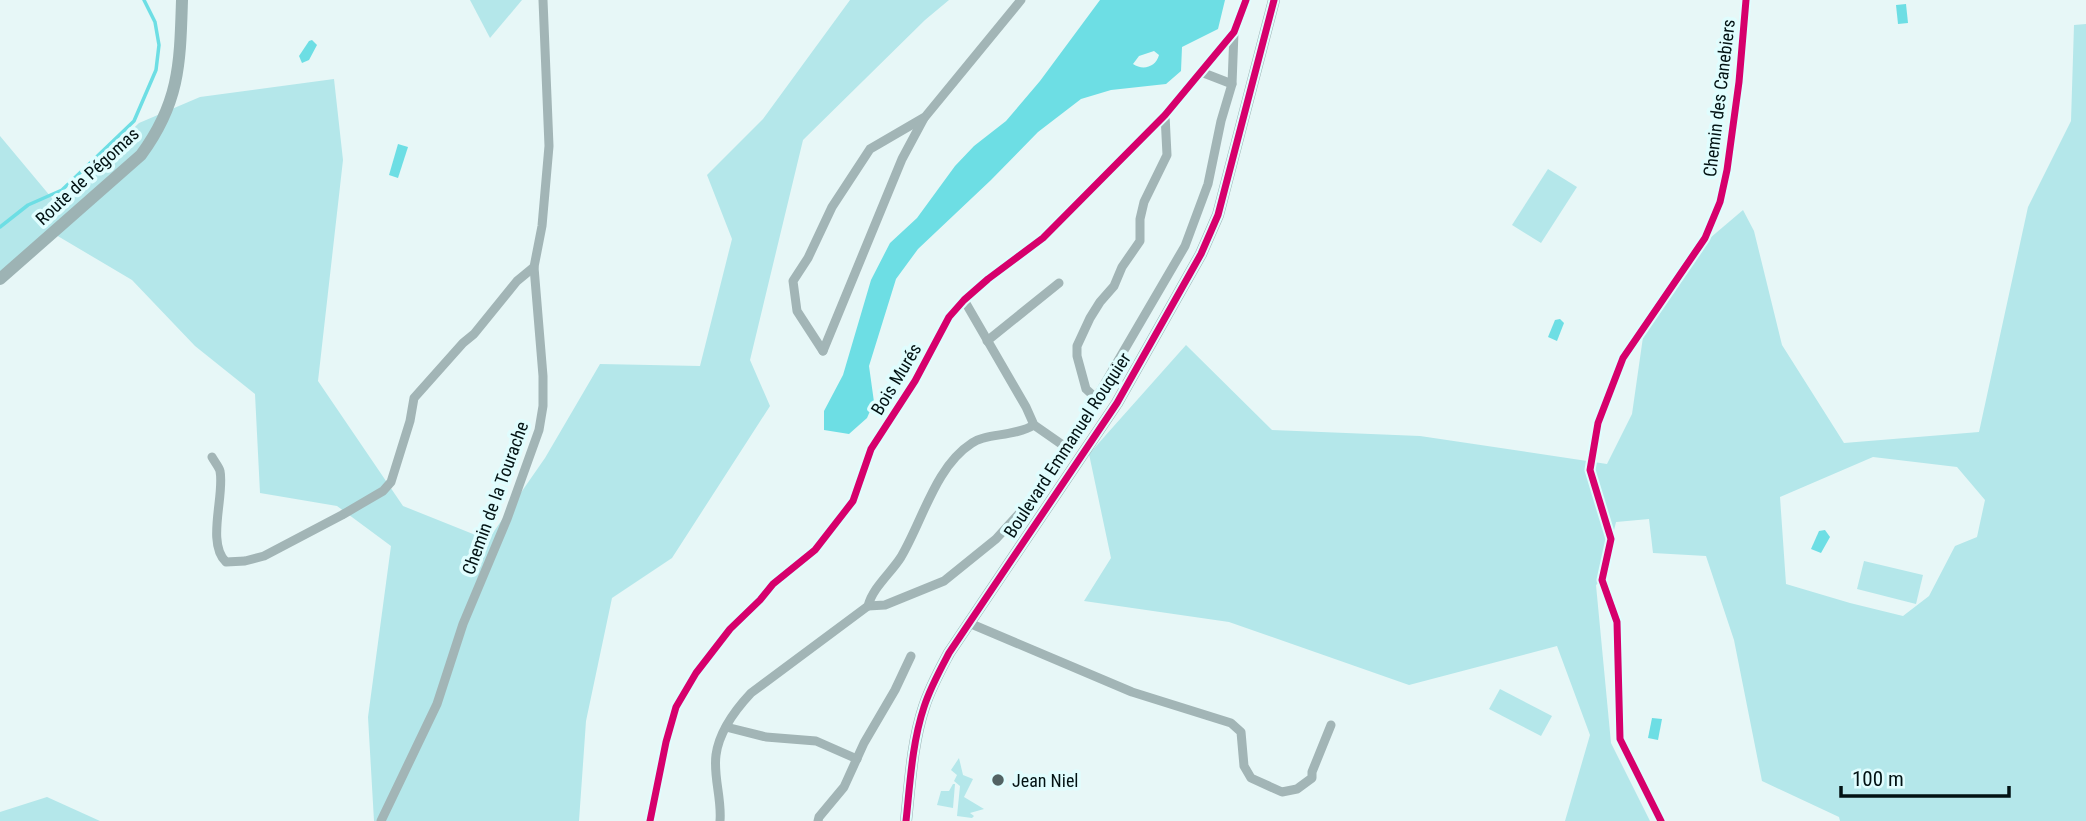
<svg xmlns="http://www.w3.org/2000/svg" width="2086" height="821" font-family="'Roboto Condensed',sans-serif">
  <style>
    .green { fill: #b4e7ea; fill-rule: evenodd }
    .water { fill: #6ddee4; fill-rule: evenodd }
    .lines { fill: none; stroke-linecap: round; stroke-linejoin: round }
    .stream { stroke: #6ddee4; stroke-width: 3.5 }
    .street { stroke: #a2b5b6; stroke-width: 9 }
    .secondary { stroke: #9db3b4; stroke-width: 12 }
    .cycleway-casing { stroke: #e0fdfe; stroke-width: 11 }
    .cycleway { stroke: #d6006c; stroke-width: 7 }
    .poi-dot { fill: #526263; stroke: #e0fdfe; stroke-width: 2.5 }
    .labels { text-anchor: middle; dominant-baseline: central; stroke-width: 7; stroke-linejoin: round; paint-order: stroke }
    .street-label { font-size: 18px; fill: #021213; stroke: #e0fdfe }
    .poi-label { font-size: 18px; fill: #021213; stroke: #e0fdfe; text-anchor: start }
  </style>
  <rect width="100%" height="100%" fill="#e7f7f7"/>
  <g class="green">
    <path d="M 470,0 L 522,0 L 490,38 Z"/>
    <path d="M 850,0 L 949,0 L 925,20 L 803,140 L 750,360 L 770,406 L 672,558 L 612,598 L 586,721 L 579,821 L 374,821 L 368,717 L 391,546 L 337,506 L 260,493 L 255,394 L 195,346 L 132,280 L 56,235 L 0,278 L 0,136 L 56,203 L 139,123 L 200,97 L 334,79 L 343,160 L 318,381 L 403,506 L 488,540 L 545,458 L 600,364 L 700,366 L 732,239 L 707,175 L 763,119 Z"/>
    <path d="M 2086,24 L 2086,821 L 1840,821 L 1839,817 L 1762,781 L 1734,640 L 1706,556 L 1653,553 L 1649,519 L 1616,522 L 1602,580 L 1596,585 L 1611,743 L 1650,821 L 1565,821 L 1590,735 L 1557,646 L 1409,685 L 1229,622 L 1084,601 L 1111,558 L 1089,454 L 1186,345 L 1272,430 L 1420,436 L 1607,464 L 1632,414 L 1645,323 L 1683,261 L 1743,210 L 1754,231 L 1782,345 L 1844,443 L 1979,432 L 2028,207 L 2071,121 L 2074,25 ZM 1873,457 L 1957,467 L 1985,500 L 1977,537 L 1955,546 L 1929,596 L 1903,616 L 1850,603 L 1786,584 L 1780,497 Z"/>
    <path d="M 1548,169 L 1577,187 L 1541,243 L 1512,225 Z"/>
    <path d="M 1864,561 L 1923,575 L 1916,604 L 1857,589 Z"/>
    <path d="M 1500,689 L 1552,716 L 1541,736 L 1489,709 Z"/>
    <path d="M 959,758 L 963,775 L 973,779 L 964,797 L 984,809 L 970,813 L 974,816 L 972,818 L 957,816 L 960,786 L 954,781 L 957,775 L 951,770 Z"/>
    <path d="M 953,784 L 955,784 L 953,808 L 937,805 L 941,791 L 949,791 Z"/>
    <path d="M 47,797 L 100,821 L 0,821 L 0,812 Z"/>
  </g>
  <g class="water">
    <path d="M 1100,0 L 1225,0 L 1218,29 L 1182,47 L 1181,71 L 1166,84 L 1111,90 L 1081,99 L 1038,132 L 991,180 L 918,249 L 896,279 L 869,366 L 874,402 L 867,418 L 849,434 L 824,430 L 824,411 L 843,375 L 871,280 L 890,243 L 917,218 L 955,166 L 974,146 L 1006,121 L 1040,81 ZM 1154,51 L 1159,55 C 1156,67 1143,71 1133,64 L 1139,56 Z"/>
    <path d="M 1906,4 L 1908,23 L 1898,24 L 1896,5 Z"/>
    <path d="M 312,40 L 317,45 L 309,60 L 302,63 L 299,56 L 309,41 Z"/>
    <path d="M 398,144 L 408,147 L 398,178 L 389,175 Z"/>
    <path d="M 1560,319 L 1564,323 L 1557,341 L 1548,337 L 1555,320 Z"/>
    <path d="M 1825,530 L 1830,537 L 1821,553 L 1811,549 L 1819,531 Z"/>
    <path d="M 1652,718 L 1662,719 L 1658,740 L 1648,738 Z"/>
  </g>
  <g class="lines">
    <path class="stream" d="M 0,227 L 28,205 L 62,190 L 134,121 L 156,70 L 159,45 L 155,22 L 144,0"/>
    <g class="street">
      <path d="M 1201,72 L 1232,84"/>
      <path d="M 964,300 L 1026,407 L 1034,425 L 1067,448"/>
      <path d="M 987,341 L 1059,283"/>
      <path d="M 823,351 L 797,311 L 793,281 L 808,258 L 832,207 L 870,149 L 925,117 L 1021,0"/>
      <path d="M 823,351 L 902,159 L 924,118"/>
      <path d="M 1097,399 L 1086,389 L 1077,356 L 1077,346 L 1090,318 L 1100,302 L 1114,286 L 1122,267 L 1140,241 L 1140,219 L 1144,202 L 1167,155 L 1165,115"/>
      <path d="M 212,457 C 214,461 219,467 220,471 C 225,495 206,543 226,562 L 245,561 L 264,556 L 342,515 L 383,491 L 391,482 L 410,421 L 414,398 L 463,343 L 474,334 L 517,281 L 534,267"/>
      <path d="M 868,606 L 885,605 L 944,581 L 996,539 L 1034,497 L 1067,448 L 1185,246 L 1208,184 L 1221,121 L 1232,84 L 1234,32"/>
      <path d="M 969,623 L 1132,692 L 1231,723 L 1241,732 L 1244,766 L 1251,778 L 1282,792 L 1297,789 L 1312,778 L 1312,772 L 1331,725"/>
      <path d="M 726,727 L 766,737 L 816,741 L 857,759"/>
      <path d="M 381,821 L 437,704 L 463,624 L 507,519 L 539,430 L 543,406 L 543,376 L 534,267 L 542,226 L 549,146 L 543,0"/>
      <path d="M 650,821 L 666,742 L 676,707 L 696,673 L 730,629 L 760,600 L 773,584 L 815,550 L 853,501 L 871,449 L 915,381 L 949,317 L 964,300 L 988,279 L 1043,238 L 1165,115 L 1234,32 L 1246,0"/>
      <path d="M 720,821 C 722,799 713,776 716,755 C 719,732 736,709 751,693 L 868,606 C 873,587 891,573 901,557 C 923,520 935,467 972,443 C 986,433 1014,437 1034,425"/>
      <path d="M 818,821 L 819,817 L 844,787 L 864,743 L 895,690 L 911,656"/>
      <path d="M 1661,821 L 1620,739 L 1617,622 L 1602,580 L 1611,539 L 1590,470 L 1598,423 L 1623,358 L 1705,238 L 1720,202 L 1727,170 L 1739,82 L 1746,0"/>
    </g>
    <g class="secondary">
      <path d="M 0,279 L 141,155 C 180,102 180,63 182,0"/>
      <path d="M 906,821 C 910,784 912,743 924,707 C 930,688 940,670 949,653 L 1117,403 L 1201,254 L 1218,215 L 1274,0"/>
    </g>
    <g class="cycleway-casing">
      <g id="cycleway">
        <path d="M 650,821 L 666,742 L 676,707 L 696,673 L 730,629 L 760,600 L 773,584 L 815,550 L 853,501 L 871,449 L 915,381 L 949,317 L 964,300 L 988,279 L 1043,238 L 1165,115 L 1234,32 L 1246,0"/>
        <path d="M 906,821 C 910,784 912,743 924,707 C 930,688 940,670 949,653 L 1117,403 L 1201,254 L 1218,215 L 1274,0"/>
        <path d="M 1661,821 L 1620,739 L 1617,622 L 1602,580 L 1611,539 L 1590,470 L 1598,423 L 1623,358 L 1705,238 L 1720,202 L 1727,170 L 1739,82 L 1746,0"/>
      </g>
    </g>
    <use href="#cycleway" class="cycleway"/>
  </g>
  <circle class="poi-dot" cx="998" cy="780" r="7"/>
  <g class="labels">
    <g class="street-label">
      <text transform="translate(1719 98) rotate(-83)">Chemin des Canebiers</text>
      <text transform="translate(87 176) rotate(-43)">Route de Pégomas</text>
      <text transform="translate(896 379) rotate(-59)">Bois Murés</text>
      <text transform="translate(1067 445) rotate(-57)">Boulevard Emmanuel Rouquier</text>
      <text transform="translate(495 498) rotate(-70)">Chemin de la Tourache</text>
    </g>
    <g class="poi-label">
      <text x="1012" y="780">Jean Niel</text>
    </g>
  </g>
  <path d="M1841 786v10h168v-10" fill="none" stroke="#021213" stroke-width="3.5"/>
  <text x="1852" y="786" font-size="21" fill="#021213" stroke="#e0fdfe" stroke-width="5" paint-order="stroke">100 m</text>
</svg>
